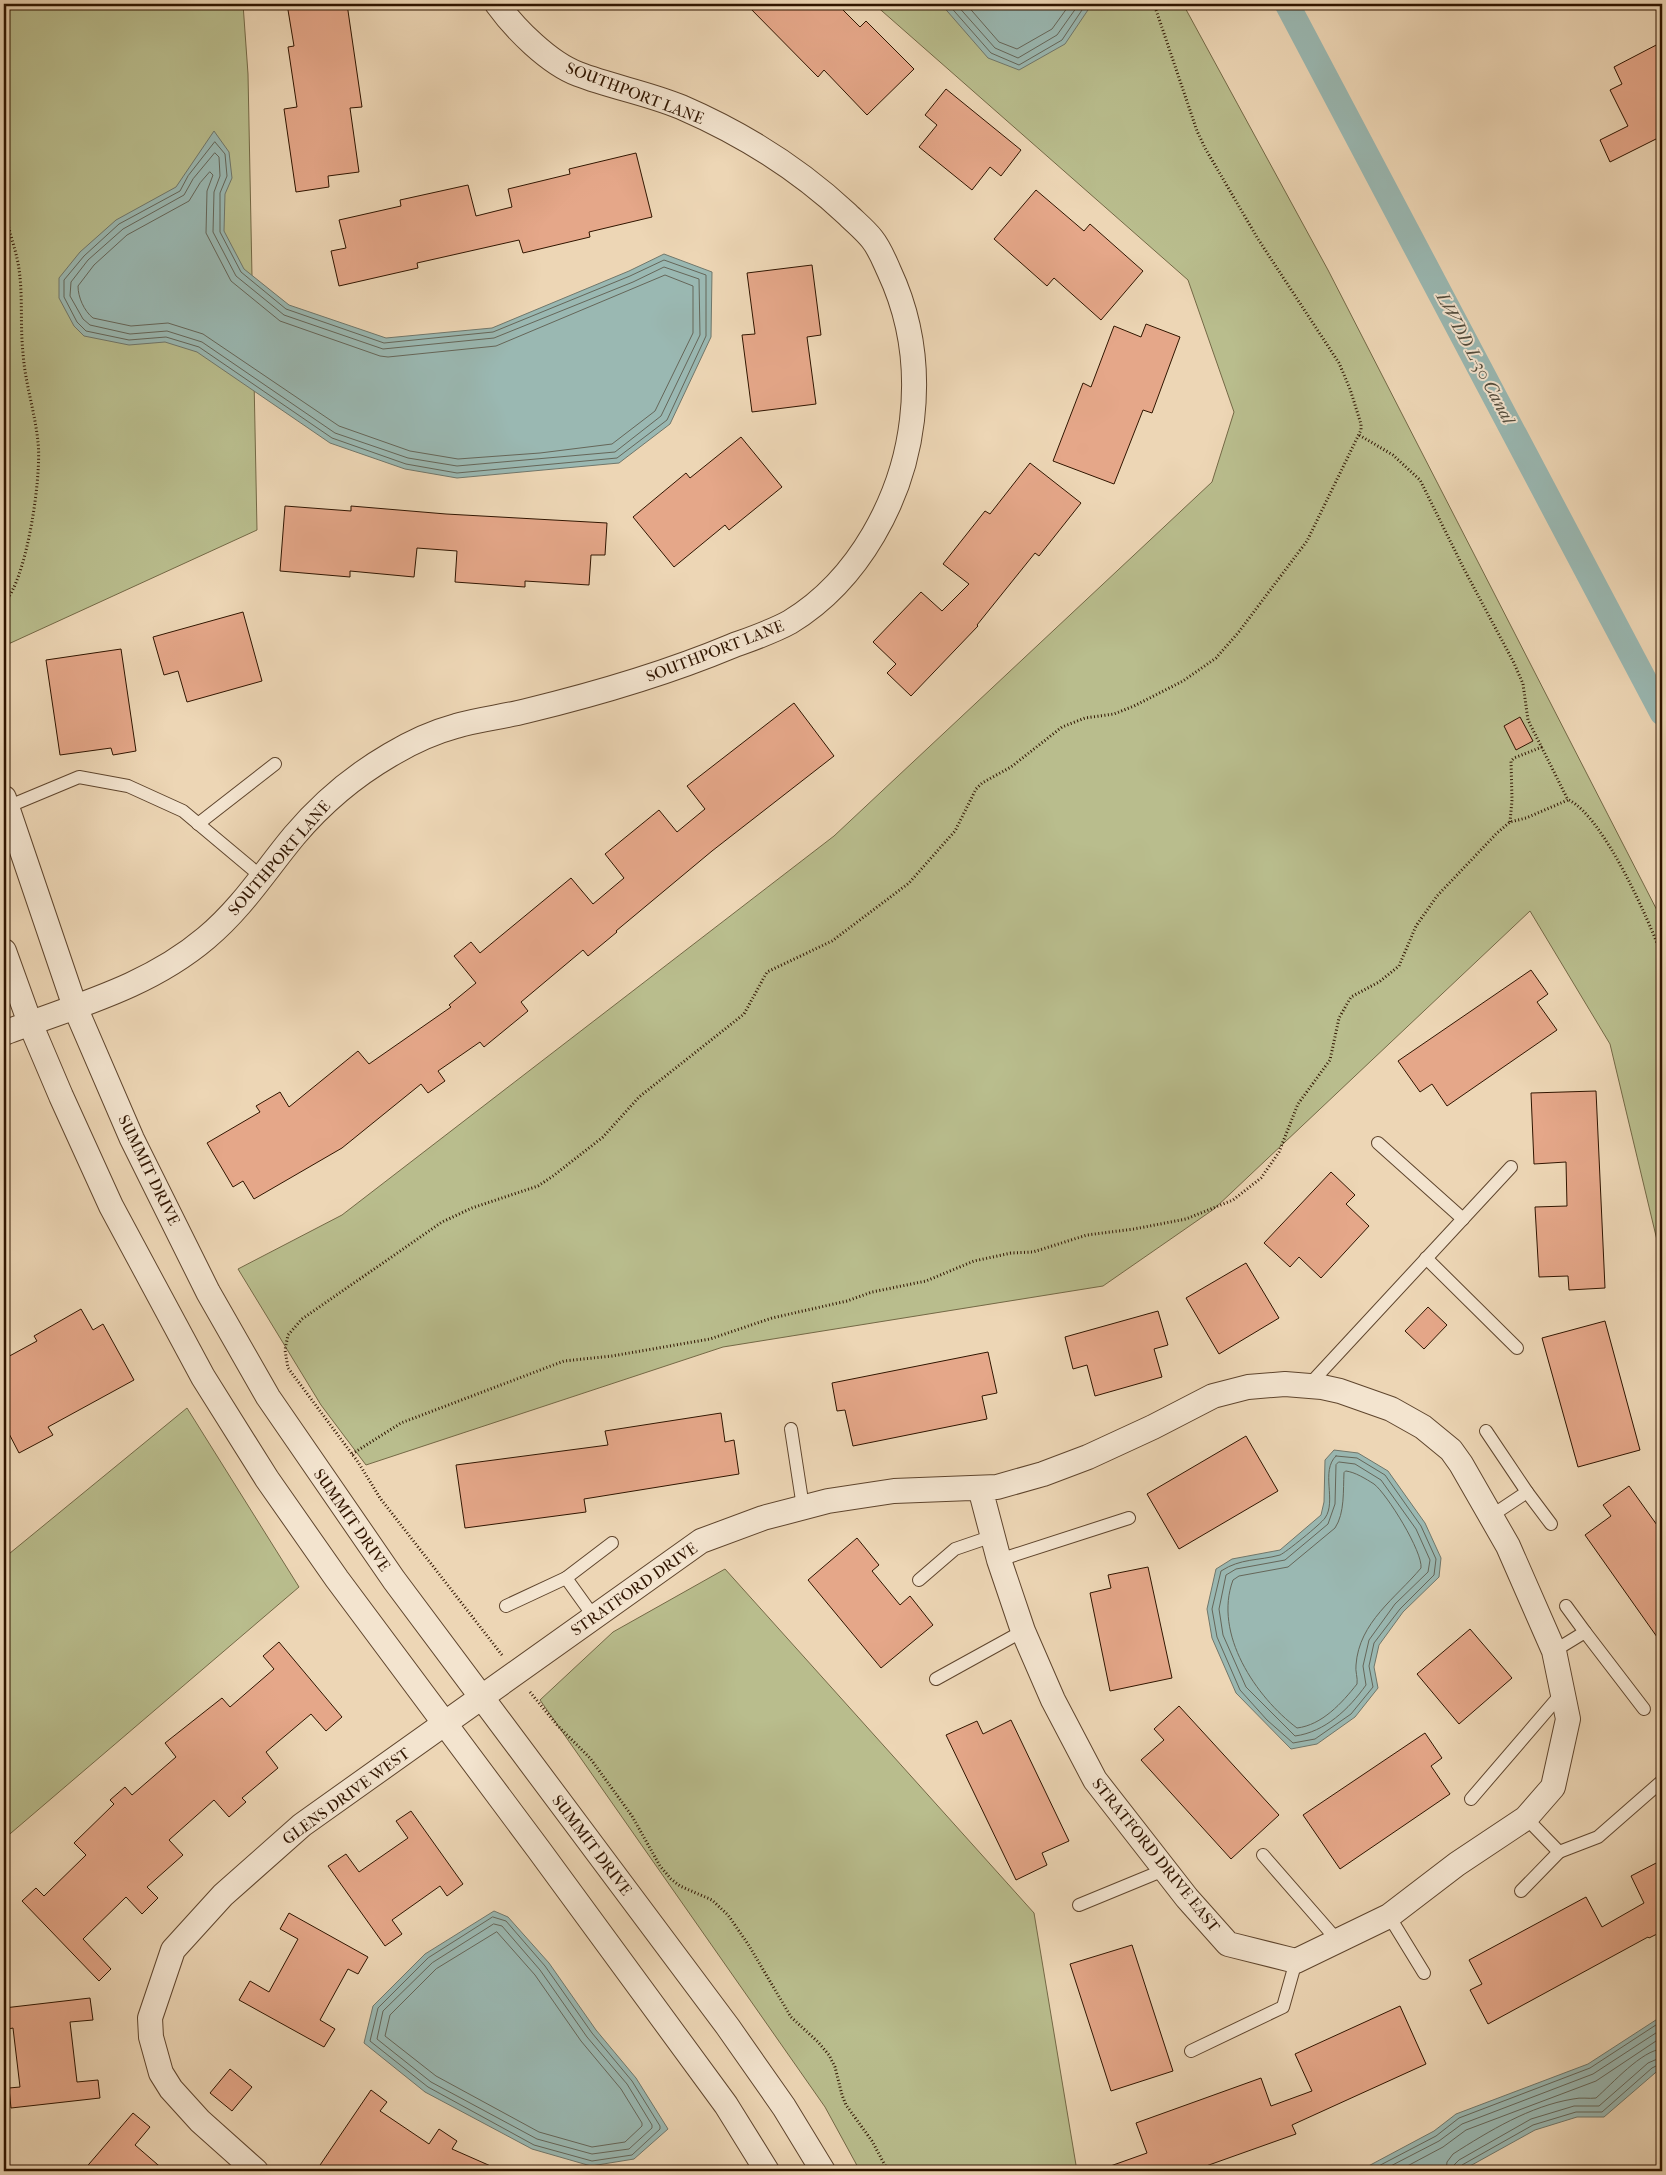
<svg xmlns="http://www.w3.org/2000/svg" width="1666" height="2175" font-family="'IM FELL French Canon',serif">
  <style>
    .green { fill: #b9bd8d; stroke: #746946 }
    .water { fill: #9ab8b2; stroke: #70776b }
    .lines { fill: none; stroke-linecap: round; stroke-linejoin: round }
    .shore { stroke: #656659; stroke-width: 1 }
    .canal { stroke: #9ab8b2; stroke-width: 25 }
    .building { fill: #e5a789; stroke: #301500 }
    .service-casing { stroke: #5f452d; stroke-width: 14 }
    .minor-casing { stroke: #5f452d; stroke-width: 26 }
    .path { stroke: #301500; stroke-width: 3; stroke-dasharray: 1 2.5; stroke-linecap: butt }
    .service { stroke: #f3e4cf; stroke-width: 12 }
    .minor { stroke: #f3e4cf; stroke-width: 24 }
    .labels { text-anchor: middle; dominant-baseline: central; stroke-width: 4; stroke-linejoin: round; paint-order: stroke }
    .street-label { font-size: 16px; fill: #301500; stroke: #f3e4cf }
    .water-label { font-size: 18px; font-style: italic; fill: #554e3e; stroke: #f3e4cf }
  </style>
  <rect width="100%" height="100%" fill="#edd6b5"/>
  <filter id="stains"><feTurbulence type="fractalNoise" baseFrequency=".004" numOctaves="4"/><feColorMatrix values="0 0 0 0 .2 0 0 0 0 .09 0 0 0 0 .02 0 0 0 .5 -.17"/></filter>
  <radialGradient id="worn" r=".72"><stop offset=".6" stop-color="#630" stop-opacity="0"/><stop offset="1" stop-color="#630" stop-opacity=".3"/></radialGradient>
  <g class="green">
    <path d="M 4,4 L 243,4 L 248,74 L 257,530 L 4,646 Z"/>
    <path d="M 874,4 L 1183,4 L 1328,270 L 1662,920 L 1662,1261 L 1610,1044 L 1530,911 L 1214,1209 L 1103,1286 L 723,1347 L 366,1465 L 321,1405 L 238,1269 L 342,1215 L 834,836 L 1212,482 L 1234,412 L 1188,280 Z"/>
    <path d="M 187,1408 L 299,1587 L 4,1839 L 4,1558 Z"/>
    <path d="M 725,1569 L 1034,1913 L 1077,2171 L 860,2171 L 825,2107 L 540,1700 L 613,1632 Z"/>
  </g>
  <g class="water">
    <path d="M 941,4 L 1092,4 L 1065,44 L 1019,70 L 988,58 Z"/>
    <path d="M 214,131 L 229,152 L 232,178 L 225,194 L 224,231 L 244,269 L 289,305 L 386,338 L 492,328 L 629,271 L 664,254 L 712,272 L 711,337 L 670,424 L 619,463 L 457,478 L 405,469 L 330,443 L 197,352 L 165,342 L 129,345 L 84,336 L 74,326 L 59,298 L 59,278 L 80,252 L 116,220 L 176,187 Z"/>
    <path d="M 1334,1450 L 1358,1453 L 1388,1471 L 1425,1523 L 1441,1558 L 1439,1577 L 1403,1612 L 1379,1645 L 1374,1667 L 1378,1688 L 1355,1717 L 1317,1744 L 1291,1749 L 1236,1693 L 1212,1638 L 1207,1609 L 1216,1569 L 1232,1559 L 1280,1550 L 1321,1515 L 1324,1502 L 1325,1460 Z"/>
    <path d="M 494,1911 L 508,1917 L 549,1963 L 596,2030 L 636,2078 L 668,2129 L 634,2159 L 591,2166 L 532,2149 L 425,2092 L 364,2043 L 373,2006 L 425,1954 Z"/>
    <path d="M 1662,2016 L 1662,2067 L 1604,2117 L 1577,2117 L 1535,2130 L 1461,2171 L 1359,2171 L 1434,2131 L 1456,2114 L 1588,2064 Z"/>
  </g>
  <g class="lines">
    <g class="shore">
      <path d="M 948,4 L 991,53 L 1019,65 L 1062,40 L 1086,4"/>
      <path d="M 956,4 L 995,48 L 1018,58 L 1057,35 L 1079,4"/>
      <path d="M 966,4 L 999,42 L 1017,49 L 1052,29 L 1070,4"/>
      <path d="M 215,142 L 225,154 L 227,176 L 220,193 L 220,232 L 241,272 L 286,309 L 384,343 L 493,332 L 630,276 L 664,260 L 706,275 L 706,336 L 667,420 L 617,458 L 457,473 L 406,464 L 332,438 L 199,347 L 166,337 L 129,340 L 86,331 L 77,322 L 64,297 L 64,280 L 84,256 L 119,224 L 180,191 L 188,176 Z"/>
      <path d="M 215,153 L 219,157 L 220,176 L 214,192 L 213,232 L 236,276 L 284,315 L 383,349 L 494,338 L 633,282 L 664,267 L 699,279 L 700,335 L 661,416 L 615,452 L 457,466 L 408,458 L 335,433 L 202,342 L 167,331 L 130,334 L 90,325 L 83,319 L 70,296 L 71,282 L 88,260 L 123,229 L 184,195 L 193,179 Z"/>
      <path d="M 210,172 L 213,175 L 207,191 L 206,233 L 231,281 L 280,321 L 380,356 L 388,357 L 496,346 L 665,275 L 693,286 L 693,333 L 655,411 L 612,444 L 540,453 L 458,459 L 410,451 L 339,426 L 203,334 L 168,323 L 131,326 L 93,318 C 84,311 78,297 78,286 L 94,265 L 127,235 L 189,201 L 200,183 Z"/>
      <path d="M 1336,1456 L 1357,1458 L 1385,1475 L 1421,1526 L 1436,1559 L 1434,1575 L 1400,1609 L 1374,1643 L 1369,1666 L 1373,1687 L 1351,1714 L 1315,1739 L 1293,1743 L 1267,1720 L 1240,1690 L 1217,1637 L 1212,1609 L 1221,1571 C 1241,1558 1258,1561 1280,1555 C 1285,1553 1321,1524 1325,1518 C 1337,1501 1320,1471 1336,1456 Z"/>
      <path d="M 1339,1462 L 1355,1464 L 1381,1480 L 1416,1529 L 1430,1560 L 1428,1572 L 1395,1604 L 1369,1640 L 1363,1666 L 1366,1685 C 1349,1709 1325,1732 1295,1736 L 1246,1687 L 1223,1635 L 1219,1609 L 1226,1575 L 1236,1569 L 1285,1560 L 1328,1524 L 1335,1504 L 1336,1465 Z"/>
      <path d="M 1346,1471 C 1355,1472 1366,1479 1374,1484 C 1387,1494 1423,1552 1421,1568 C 1396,1598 1359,1622 1356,1665 C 1355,1671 1358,1678 1357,1684 C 1342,1703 1322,1725 1297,1728 C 1256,1697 1213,1634 1233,1580 L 1239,1576 L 1288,1567 L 1335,1528 C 1345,1513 1343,1490 1344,1473 Z"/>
      <path d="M 493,1917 L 506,1921 L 545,1966 L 592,2033 L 632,2081 L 660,2126 L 660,2129 L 632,2155 L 592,2161 L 534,2145 L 428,2087 L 370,2041 L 378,2008 L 428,1958 Z"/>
      <path d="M 494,1924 L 502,1926 L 540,1970 L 587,2037 L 627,2084 L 652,2125 L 652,2128 L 629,2149 L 592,2154 L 537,2139 L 431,2082 L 377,2039 L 383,2011 L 432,1963 Z"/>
      <path d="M 497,1932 L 535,1975 L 581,2041 L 621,2089 L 642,2123 L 642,2126 L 625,2142 L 592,2147 L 539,2132 L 436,2076 L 385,2036 L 390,2015 L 436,1969 Z"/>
      <path d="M 1369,2171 L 1436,2136 L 1459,2118 L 1590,2068 L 1662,2021"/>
      <path d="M 1381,2171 L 1439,2141 L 1462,2124 L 1593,2074 L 1662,2029"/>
      <path d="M 1398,2171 L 1443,2147 L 1466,2130 L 1596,2081 L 1662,2037"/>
      <path d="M 1446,2171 L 1447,2162 L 1453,2154 C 1489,2131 1530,2106 1573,2099 C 1581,2097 1589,2099 1596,2098 C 1612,2084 1642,2050 1662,2049"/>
      <path d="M 1453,2171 L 1454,2165 L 1459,2160 L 1531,2119 L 1574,2106 L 1599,2106 L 1648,2063 L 1662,2057"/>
      <path d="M 1459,2171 L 1462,2165 L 1533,2125 L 1576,2112 L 1602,2112 L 1652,2068 L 1662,2063"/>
    </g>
    <path class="canal" d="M 1287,4 L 1662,713"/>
  </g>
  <g class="building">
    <path d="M 287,4 L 347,4 L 362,107 L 350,108 L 359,172 L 328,176 L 329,187 L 296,192 L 284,109 L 297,107 L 288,47 L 294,46 Z"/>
    <path d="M 746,4 L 837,4 L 860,27 L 866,21 L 914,69 L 867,115 L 824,70 L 818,77 Z"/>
    <path d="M 1662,42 L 1662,136 L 1610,162 L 1600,140 L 1628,126 L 1610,90 L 1622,84 L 1614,67 Z"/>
    <path d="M 946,89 L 1021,150 L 1001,176 L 990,167 L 972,190 L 919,147 L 937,125 L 925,115 Z"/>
    <path d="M 636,153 L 652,217 L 589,232 L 590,237 L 523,253 L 519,240 L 417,263 L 418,268 L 339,286 L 331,251 L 346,248 L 339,220 L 401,206 L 400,200 L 468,185 L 476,216 L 512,207 L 508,189 L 570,174 L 569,169 Z"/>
    <path d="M 1036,190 L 1084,231 L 1090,224 L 1143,271 L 1101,320 L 1054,278 L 1047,286 L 994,239 Z"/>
    <path d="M 812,265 L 821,335 L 807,337 L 816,404 L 752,412 L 742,335 L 755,334 L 747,273 Z"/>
    <path d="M 1146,324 L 1180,337 L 1152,413 L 1143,410 L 1114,484 L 1053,461 L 1083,383 L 1091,387 L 1114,326 L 1141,337 Z"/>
    <path d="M 741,437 L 782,487 L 729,530 L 725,525 L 674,567 L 633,517 L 686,473 L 690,478 Z"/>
    <path d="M 1030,463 L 1081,503 L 1039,556 L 1035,553 L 977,625 L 978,626 L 911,696 L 887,673 L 896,664 L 873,642 L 921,592 L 942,611 L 969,584 L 943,564 L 985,511 L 990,514 Z"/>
    <path d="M 285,506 L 351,511 L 351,506 L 446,514 L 607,523 L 605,555 L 591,555 L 589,585 L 525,581 L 525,587 L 455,582 L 457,551 L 417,548 L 414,577 L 350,571 L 350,577 L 280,571 Z"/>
    <path d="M 243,612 L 262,681 L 187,702 L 178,671 L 164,675 L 153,637 Z"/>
    <path d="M 121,649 L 136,751 L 113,755 L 111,748 L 60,755 L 46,660 Z"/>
    <path d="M 794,703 L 834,756 L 712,851 L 616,931 L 617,932 L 588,956 L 583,950 L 521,1002 L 528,1011 L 484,1047 L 480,1042 L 438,1071 L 445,1081 L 428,1093 L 421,1084 L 342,1148 L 254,1199 L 243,1181 L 233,1187 L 207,1143 L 260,1112 L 256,1106 L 280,1092 L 289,1107 L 358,1051 L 369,1064 L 451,1007 L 449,1005 L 476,983 L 454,956 L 471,942 L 480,953 L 571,878 L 593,904 L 624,878 L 605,854 L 659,810 L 677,832 L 705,809 L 687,786 Z"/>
    <path d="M 1520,717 L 1533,741 L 1516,750 L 1504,726 Z"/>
    <path d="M 1531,970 L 1548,994 L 1537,1002 L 1557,1030 L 1447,1106 L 1432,1084 L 1420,1092 L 1398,1061 Z"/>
    <path d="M 1596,1091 L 1605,1288 L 1569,1290 L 1568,1276 L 1539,1277 L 1535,1207 L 1567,1206 L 1566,1162 L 1534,1164 L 1531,1093 Z"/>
    <path d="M 1331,1172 L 1355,1195 L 1346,1204 L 1369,1226 L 1321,1278 L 1299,1257 L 1290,1267 L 1264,1243 Z"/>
    <path d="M 1246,1263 L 1279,1318 L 1219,1354 L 1186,1298 Z"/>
    <path d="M 1428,1307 L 1447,1325 L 1424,1349 L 1405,1331 Z"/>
    <path d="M 81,1309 L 93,1330 L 103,1324 L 134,1380 L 48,1427 L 53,1435 L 19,1453 L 4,1424 L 4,1359 L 37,1341 L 34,1336 Z"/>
    <path d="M 1158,1311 L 1168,1345 L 1154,1349 L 1162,1377 L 1095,1396 L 1087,1365 L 1073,1369 L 1065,1337 Z"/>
    <path d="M 1605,1321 L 1640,1450 L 1578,1467 L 1542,1338 Z"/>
    <path d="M 988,1352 L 997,1393 L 982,1396 L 987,1419 L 853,1446 L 845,1410 L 837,1411 L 832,1383 Z"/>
    <path d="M 721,1413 L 725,1442 L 734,1440 L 739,1474 L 584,1499 L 586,1512 L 465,1528 L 456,1465 L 608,1445 L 605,1431 Z"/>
    <path d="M 1246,1436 L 1278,1491 L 1179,1549 L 1147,1494 Z"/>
    <path d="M 1629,1486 L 1662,1532 L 1662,1644 L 1585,1535 L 1611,1516 L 1603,1505 Z"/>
    <path d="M 857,1538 L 879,1565 L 872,1571 L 900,1605 L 910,1596 L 933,1625 L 881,1668 L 808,1580 Z"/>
    <path d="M 1148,1567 L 1172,1678 L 1110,1691 L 1090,1593 L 1111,1588 L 1108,1575 Z"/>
    <path d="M 1470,1629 L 1512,1678 L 1459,1724 L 1417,1674 Z"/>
    <path d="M 279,1642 L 342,1717 L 326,1731 L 311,1714 L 266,1752 L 278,1768 L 242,1798 L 246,1802 L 229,1817 L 214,1800 L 169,1840 L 183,1855 L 147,1887 L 158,1898 L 142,1914 L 126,1897 L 83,1939 L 111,1969 L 99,1981 L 22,1901 L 36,1888 L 44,1896 L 86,1855 L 74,1843 L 114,1804 L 110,1800 L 125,1787 L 132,1795 L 176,1757 L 165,1743 L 222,1698 L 230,1707 L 274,1669 L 263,1656 Z"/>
    <path d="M 1179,1706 L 1279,1815 L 1231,1859 L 1141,1760 L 1164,1740 L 1154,1729 Z"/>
    <path d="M 1011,1720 L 1069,1841 L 1042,1853 L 1047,1865 L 1016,1880 L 946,1735 L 977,1721 L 983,1734 Z"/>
    <path d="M 1425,1733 L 1442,1758 L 1431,1766 L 1450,1794 L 1340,1869 L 1303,1815 Z"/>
    <path d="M 411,1811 L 463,1884 L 447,1896 L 440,1886 L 392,1920 L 402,1934 L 385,1946 L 328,1866 L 346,1854 L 359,1872 L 408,1838 L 396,1821 Z"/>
    <path d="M 1662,1860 L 1662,1939 L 1659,1933 L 1649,1938 L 1648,1937 L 1488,2024 L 1470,1990 L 1482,1984 L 1469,1960 L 1586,1897 L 1602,1927 L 1644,1903 L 1631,1876 Z"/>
    <path d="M 289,1913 L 368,1957 L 358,1974 L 348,1969 L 320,2020 L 335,2029 L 324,2047 L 239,2000 L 250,1981 L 269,1992 L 298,1939 L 280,1929 Z"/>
    <path d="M 1132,1945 L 1173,2071 L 1111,2091 L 1070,1964 Z"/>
    <path d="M 90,1998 L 93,2020 L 70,2022 L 77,2082 L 98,2080 L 100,2098 L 11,2108 L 9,2088 L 20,2087 L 13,2028 L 4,2030 L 4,2008 Z"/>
    <path d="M 1400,2006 L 1426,2064 L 1292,2125 L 1296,2134 L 1192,2171 L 1102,2171 L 1102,2169 L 1147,2153 L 1136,2123 L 1261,2078 L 1271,2106 L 1312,2091 L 1295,2054 Z"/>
    <path d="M 230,2069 L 252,2087 L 232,2111 L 210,2093 Z"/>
    <path d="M 371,2090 L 387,2102 L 380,2111 L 429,2144 L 439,2129 L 457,2141 L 452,2149 L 502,2171 L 316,2171 Z"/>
    <path d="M 133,2113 L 150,2127 L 135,2145 L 165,2171 L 83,2171 Z"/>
  </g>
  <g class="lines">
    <g class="service-casing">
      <g id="service">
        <path d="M 7,807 L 79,777 L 128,786 L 183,811 L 263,878"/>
        <path d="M 198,824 L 275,764"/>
        <path d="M 1378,1143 L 1463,1219"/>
        <path d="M 1426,1258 L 1517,1348"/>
        <path d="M 1308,1386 L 1511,1167"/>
        <path d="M 791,1429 L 803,1507"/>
        <path d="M 1486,1431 L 1527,1492 L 1491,1516"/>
        <path d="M 1527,1492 L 1551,1524"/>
        <path d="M 999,1560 L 1129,1518"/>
        <path d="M 566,1578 L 612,1543"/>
        <path d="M 919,1580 L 955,1549 L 993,1536"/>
        <path d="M 506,1606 L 566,1578 L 594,1617"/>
        <path d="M 1566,1606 L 1585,1632"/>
        <path d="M 1554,1651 L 1585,1632 L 1644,1709"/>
        <path d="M 936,1679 L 1023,1631"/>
        <path d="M 1471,1799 L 1562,1693"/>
        <path d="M 1559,1852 L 1598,1837 L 1662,1781"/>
        <path d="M 1263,1855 L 1338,1941"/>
        <path d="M 1521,1891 L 1559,1852 L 1526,1818"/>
        <path d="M 1079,1905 L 1164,1870"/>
        <path d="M 1389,1916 L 1424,1973"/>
        <path d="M 1191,2051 L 1283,2007 L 1296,1961"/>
      </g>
    </g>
    <g class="minor-casing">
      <g id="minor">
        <path d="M 4,798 L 75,1007 L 132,1139 L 208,1292 L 268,1397 L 394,1580 L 728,2027 L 784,2107 L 823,2171"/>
        <path d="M 4,951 L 30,1023 L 61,1096 L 111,1206 L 203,1377 L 267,1479 L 337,1579 L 539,1850 L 726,2105 L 767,2171"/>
        <path d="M 4,1033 C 74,1006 147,988 206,938 C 242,908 265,871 294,836 C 321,804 354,776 390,755 C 410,743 434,732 456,726 C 479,719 503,717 526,711 C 596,694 665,674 732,646 C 751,639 772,632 790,622 C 859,580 903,498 912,420 C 918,369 911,318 889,271 C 884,260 880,249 872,239 C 865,230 855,222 847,214 C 799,169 741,133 681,107 C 647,93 612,87 578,74 C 549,63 515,29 497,4"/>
        <path d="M 256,2171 L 200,2121 L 171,2089 L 161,2073 L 151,2037 L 150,2018 L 173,1950 L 223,1895 L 302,1825 L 701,1541 L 763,1518 L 828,1501 L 894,1491 L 997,1487 L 1043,1474 L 1088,1457 L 1153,1427 L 1213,1396 L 1248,1387 L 1285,1384 L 1322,1387 L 1340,1391 L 1391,1409 L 1423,1427 L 1451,1450 L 1461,1464 L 1508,1546 L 1554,1651 L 1568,1719 L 1553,1787 L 1526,1818 L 1457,1864 L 1389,1916 L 1296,1961 L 1228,1944 L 1187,1898 L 1095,1780 L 1053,1700 L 1023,1631 L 999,1560 L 980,1488"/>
      </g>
    </g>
    <g class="path">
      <path d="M 4,203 C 6,226 16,247 19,269 C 23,297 20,325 23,353 C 25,383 35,412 38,442 C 42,475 27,580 4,603"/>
      <path d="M 1569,800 C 1604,818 1648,918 1662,956"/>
      <path d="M 1510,822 L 1512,800 L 1511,761 L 1514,758 L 1542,747"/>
      <path d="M 352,1454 L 401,1423 L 564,1361 L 612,1356 L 710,1339 L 772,1318 L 847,1301 L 872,1292 L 926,1281 L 974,1261 L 1011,1253 L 1033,1252 L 1087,1235 L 1134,1229 L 1186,1219 L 1233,1200 L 1261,1178 L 1279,1152 L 1298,1104 L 1330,1060 L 1339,1018 L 1351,997 L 1379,982 L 1399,966 L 1416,926 L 1437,896 L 1497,833 L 1510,822 L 1526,818 L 1568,800 L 1528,720 L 1523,684 L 1514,663 L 1464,569 L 1420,480 L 1393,455 L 1359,435"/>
      <path d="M 502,1655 L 380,1498 L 358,1462 L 288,1368 L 285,1350 L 288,1335 L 302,1319 L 442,1222 L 472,1208 L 538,1186 L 553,1176 L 603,1137 L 639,1097 L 744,1014 L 767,972 L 832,941 L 909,883 L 955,831 L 976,789 L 982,783 L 1011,767 L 1062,727 L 1085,718 L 1114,714 L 1134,706 L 1183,681 L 1216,658 L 1238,633 L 1307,541 L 1361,430 L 1361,424 L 1350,389 L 1339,363 L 1258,239 L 1205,148 L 1197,131 L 1154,4"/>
      <path d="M 530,1692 L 557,1725 L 590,1758 L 632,1816 L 660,1866 L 671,1879 L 680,1886 L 712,1900 L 728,1915 L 748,1944 L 791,2017 L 818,2042 L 829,2055 L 835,2067 L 842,2095 L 846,2105 L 872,2141 L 888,2171"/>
    </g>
    <use href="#service" class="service"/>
    <use href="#minor" class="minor"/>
  </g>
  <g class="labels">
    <g class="street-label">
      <text transform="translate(635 93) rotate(21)">SOUTHPORT LANE</text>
      <text transform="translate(715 651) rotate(-21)">SOUTHPORT LANE</text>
      <text transform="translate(279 858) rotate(-49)">SOUTHPORT LANE</text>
      <text transform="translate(149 1170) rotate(64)">SUMMIT DRIVE</text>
      <text transform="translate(352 1520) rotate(55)">SUMMIT DRIVE</text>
      <text transform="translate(634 1589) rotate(-35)">STRATFORD DRIVE</text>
      <text transform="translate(346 1796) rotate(-36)">GLENS DRIVE WEST</text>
      <text transform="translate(592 1845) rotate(53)">SUMMIT DRIVE</text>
      <text transform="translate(1156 1855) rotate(51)">STRATFORD DRIVE EAST</text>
    </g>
    <g class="water-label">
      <text transform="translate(1475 358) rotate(62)">LWDD L-30 Canal</text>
    </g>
  </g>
  <rect width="1666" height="2175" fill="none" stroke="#edd6b5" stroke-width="20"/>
  <rect x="5" y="5" width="1656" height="2165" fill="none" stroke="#301500" stroke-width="2.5"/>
  <rect x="10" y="10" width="1646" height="2155" fill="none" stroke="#301500"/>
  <rect width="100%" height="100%" filter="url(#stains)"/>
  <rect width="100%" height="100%" fill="url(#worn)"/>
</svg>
